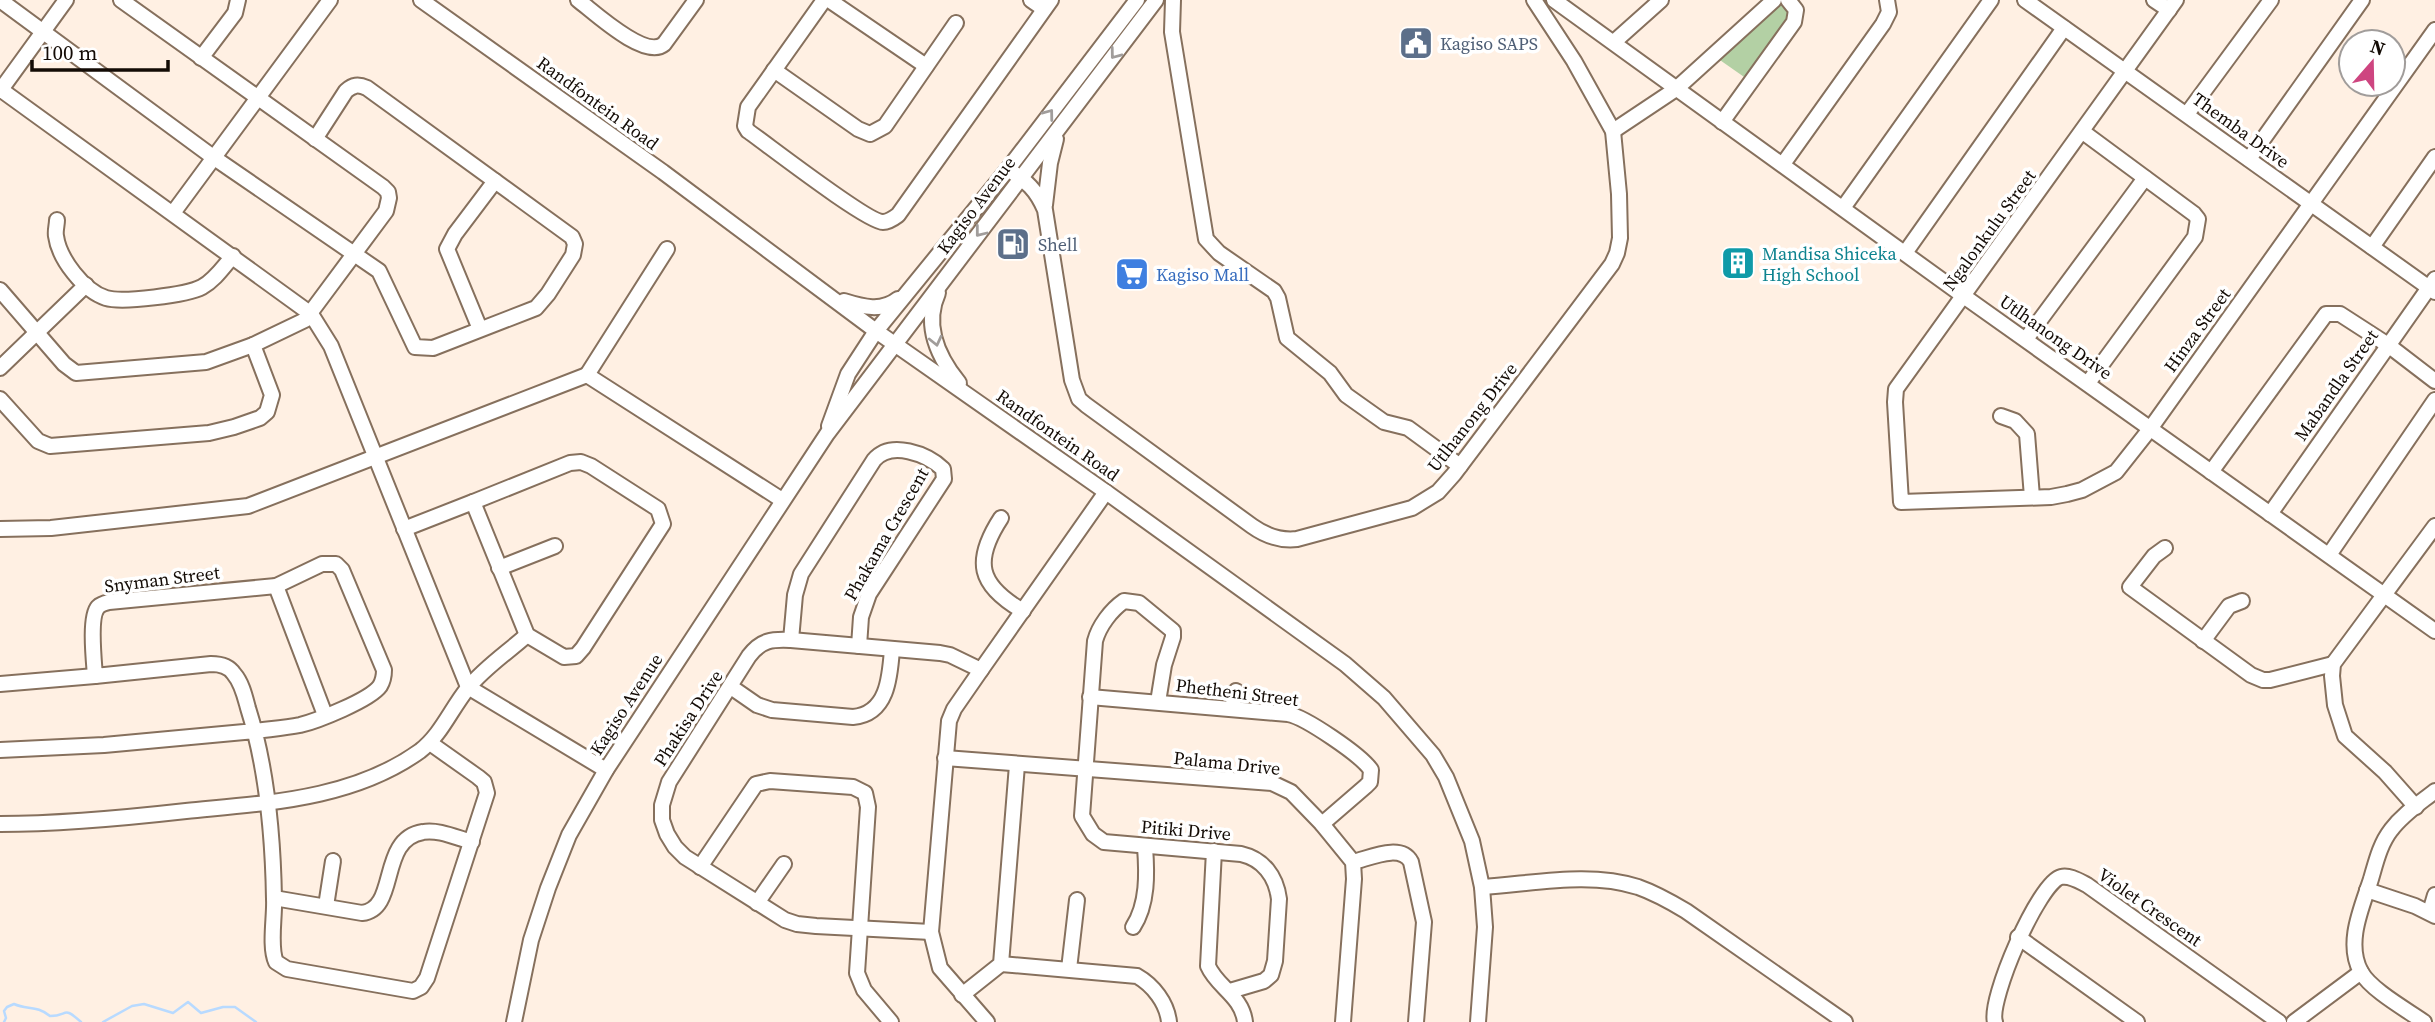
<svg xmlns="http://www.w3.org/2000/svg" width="2435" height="1022" font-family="'Source Serif 4',serif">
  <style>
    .green { fill: #b3d0a4 }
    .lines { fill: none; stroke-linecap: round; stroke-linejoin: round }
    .stream { stroke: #b8daff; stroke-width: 2.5 }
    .minor-casing { stroke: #86705d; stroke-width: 18 }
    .minor { stroke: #fff; stroke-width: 14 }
    .oneway { stroke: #a19d9b }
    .labels { text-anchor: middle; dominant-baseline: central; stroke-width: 7; stroke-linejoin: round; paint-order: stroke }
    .service-label { font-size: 18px; fill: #4e5e75; stroke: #fff; text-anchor: start }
    .street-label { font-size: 18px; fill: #130b05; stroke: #fff }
    .culture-label { font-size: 18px; fill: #0d838f; stroke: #fff; text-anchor: start }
    .shop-label { font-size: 18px; fill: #366cbe; stroke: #fff; text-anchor: start }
  </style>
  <rect width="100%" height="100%" fill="#fff0e3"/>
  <path class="green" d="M 1778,0 L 1782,1 L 1792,13 L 1747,79 L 1717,58 Z"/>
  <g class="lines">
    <g class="stream">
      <path d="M 4,1022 L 6,1018 L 4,1011 L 7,1007 L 14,1004 C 27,1010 37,1005 50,1016 C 69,1016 62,1005 81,1022"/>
      <path d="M 103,1022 L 132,1006 L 144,1004 L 173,1013 L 188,1002 L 201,1013 L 223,1007 L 235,1007 L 256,1022"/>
    </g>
    <g class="minor-casing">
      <g id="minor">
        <path d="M 0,0 L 213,157 L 379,271 L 415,347 L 433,348 L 536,308 L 548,294 L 573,255 L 575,244 L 572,237 L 367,88 C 358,84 353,85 346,91 L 315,139"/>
        <path d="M 421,0 L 663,172 L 876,331 L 1106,492 L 1345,664 L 1384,698 L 1433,755 L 1446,777 L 1472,841 L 1482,887 L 1485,927 L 1478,1022"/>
        <path d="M 578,0 C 594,12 645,60 664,44 L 696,0"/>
        <path d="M 824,0 L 748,107 L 745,126 L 748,131 C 768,145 867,222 883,222 C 889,222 894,218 898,215 L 1051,0"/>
        <path d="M 829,0 L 926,66"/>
        <path d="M 1031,0 L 1044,9"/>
        <path d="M 1173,0 L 1172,32 L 1206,239 L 1219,253 L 1274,291 L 1278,298 L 1287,338 L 1330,373 L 1346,395 L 1384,422 L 1408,428 L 1460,466"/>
        <path d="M 1554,0 L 1965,297 L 2435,631"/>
        <path d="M 2025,0 L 2435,292"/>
        <path d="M 2154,0 L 2169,10"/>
        <path d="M 2176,0 L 1896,389 L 1895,402 L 1901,502 L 2051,497 L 2067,494 L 2082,490 L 2116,472 L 2150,429 L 2435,30"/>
        <path d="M 1614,42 L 1661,0"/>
        <path d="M 201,58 L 235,13 L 238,0"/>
        <path d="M 774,70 L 858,129 L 870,134 L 885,126 L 956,23"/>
        <path d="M 0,89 L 311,314 L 331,346 L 468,687 L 606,770"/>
        <path d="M 0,91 L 66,0"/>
        <path d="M 2187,114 L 2271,0"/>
        <path d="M 1722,122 L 1794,22 L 1796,10 L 1788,0"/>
        <path d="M 1613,131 L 1676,89 L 1774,0"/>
        <path d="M 2083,132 L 2194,214 L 2198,219 L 2195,237 L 2088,383"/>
        <path d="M 2249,159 L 2362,0"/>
        <path d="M 1783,164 L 1883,24 L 1889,12 L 1887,0"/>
        <path d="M 1008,169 C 1027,182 1036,189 1045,210 L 1072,380 L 1079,399 L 1086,405 L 1252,526 C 1266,536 1280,541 1297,539 L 1412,508 L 1438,492 L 1454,474 L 1612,264 L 1617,253 L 1620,238 L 1619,194 L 1613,131 L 1574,61 L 1534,0"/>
        <path d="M 1045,205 L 1050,163 L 1056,139"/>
        <path d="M 1843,208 L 1991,0"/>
        <path d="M 173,213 L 330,0"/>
        <path d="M 57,220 C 57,225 55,231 56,236 C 59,259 84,291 106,298 C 122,303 187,295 202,287 C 215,280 224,266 233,256"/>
        <path d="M 2372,247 L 2435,157"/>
        <path d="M 1905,253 L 2064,28"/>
        <path d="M 0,290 L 64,364 L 76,373 L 206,362 L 253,345 L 305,320 L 386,211 L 389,198 L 388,192 L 383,187 L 121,0"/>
        <path d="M 938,293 C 923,326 938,357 959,383"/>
        <path d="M 844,301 C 863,307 882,312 898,299"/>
        <path d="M 480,329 L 447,249 L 455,234 L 495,181"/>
        <path d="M 2026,339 L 2145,178"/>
        <path d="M 0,368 L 86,285"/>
        <path d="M 587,375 L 667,249"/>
        <path d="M 0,399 L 38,441 L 50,446 L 209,433 L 234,427 L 260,418 L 267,412 L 272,395 L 253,345"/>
        <path d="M 2001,416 L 2015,421 L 2027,434 L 2032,497"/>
        <path d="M 829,426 L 848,374 L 876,331 L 1008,169 L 1137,0"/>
        <path d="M 581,462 L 591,466 L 658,509 L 663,524 L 583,648 L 576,656 L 564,657 L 527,635 L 473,502 L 570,463 Z"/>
        <path d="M 2211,472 L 2326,314 L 2340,314 L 2388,345 L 2435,381"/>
        <path d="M 2270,514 L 2435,279"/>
        <path d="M 1001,518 C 973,561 978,585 1023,611"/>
        <path d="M 0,529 L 51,528 L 248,506 L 587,375 L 782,500"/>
        <path d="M 404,529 L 473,502"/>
        <path d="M 2165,548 L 2154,556 L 2130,587 L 2251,675 L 2263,680 L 2270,680 L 2333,664"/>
        <path d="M 2329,555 L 2435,400"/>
        <path d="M 499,568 L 555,546"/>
        <path d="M 276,586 L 325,715"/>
        <path d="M 791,640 L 795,595 L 801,574 L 874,460 C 891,440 927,454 943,469 L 944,479 L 869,594 L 861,617 L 859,646"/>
        <path d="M 2203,641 L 2229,606 L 2242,601"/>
        <path d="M 0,684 L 95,676"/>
        <path d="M 731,687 L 757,705 L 772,710 L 853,717 C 888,714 890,676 892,649"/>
        <path d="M 1090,697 L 1288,714 C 1305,717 1361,755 1371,770 L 1370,782 L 1366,786 L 1322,824"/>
        <path d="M 1158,702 L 1164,665 L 1173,637 L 1173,631 L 1139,603 L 1124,601 C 1111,610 1099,626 1095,641 L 1082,816 L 1093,834 L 1104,842 L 1241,854 C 1263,859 1276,876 1279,899 L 1275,961 L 1271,975 L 1264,981 L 1230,991"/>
        <path d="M 1232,708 L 1236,691"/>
        <path d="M 0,750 L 104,745 L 255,731 C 270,729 285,728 300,725 C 317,721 370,700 380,686 C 383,681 384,677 384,670 L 342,570 L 336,564 L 322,564 L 276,586 L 109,602 C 105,603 101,604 98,607 C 89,617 94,662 95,676 L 211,664 C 219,664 229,666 234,674 C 242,683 245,697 248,708 C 267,768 273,836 274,899 C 275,916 269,947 276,962 L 287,969 L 413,991 L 421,987 L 427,978 L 487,793 L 484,782 L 478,777 L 430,743"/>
        <path d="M 945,758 L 1272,783 L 1291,792 L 1322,824 L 1353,862 L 1354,879 L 1343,1022"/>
        <path d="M 2416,807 L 2385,772 L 2345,736 L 2335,705 L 2332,676 L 2333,664 L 2435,526"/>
        <path d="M 0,824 C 62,824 124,818 186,811 C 265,803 352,800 420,751 C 441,735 451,709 468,688 C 484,668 508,652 527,635"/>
        <path d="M 1214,851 L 1208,966 C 1217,987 1242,996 1245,1022"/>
        <path d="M 1353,862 C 1370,858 1401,843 1411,862 L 1424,922 L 1416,1022"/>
        <path d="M 700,867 L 756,784 L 770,781 L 853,787 L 865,793 L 868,807 L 857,973 L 864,990 L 891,1022"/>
        <path d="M 1482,887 C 1532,884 1589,871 1638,887 C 1655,893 1671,902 1686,911 L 1845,1022"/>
        <path d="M 2367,890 L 2415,906 L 2435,916"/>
        <path d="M 274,898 L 362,913 C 399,909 378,839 423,832 C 438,829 457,838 472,842"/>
        <path d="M 757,903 L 784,864"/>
        <path d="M 326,906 L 333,861"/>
        <path d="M 2430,912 L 2435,895"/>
        <path d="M 1133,927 C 1148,904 1147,873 1145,847"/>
        <path d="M 931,932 L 816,926 L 797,924 L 785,920 L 685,857 L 675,847 L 667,834 L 662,820 L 662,805 L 669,782 L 749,656 C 761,640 772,639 791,640 L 940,653 L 950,655 L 981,670"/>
        <path d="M 2018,937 L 2137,1022"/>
        <path d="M 1001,964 L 1137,976 C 1153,985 1167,1003 1169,1022"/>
        <path d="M 1069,969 L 1077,900"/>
        <path d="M 962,995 L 1001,964 L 1017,765"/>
        <path d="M 514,1022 L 531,940 L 548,888 L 569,835 L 606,770 L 827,434 L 1156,0"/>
        <path d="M 987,1022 L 940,968 L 931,932 L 949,721 L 954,709 L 981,670 L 1106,492"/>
        <path d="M 1995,1022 C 1988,1000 2039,882 2061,877 C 2070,875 2079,881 2087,885 L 2279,1022"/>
        <path d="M 2294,1022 L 2361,972"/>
        <path d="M 2424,1022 C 2407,1010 2371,990 2361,972 C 2345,943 2362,907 2371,879 C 2376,862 2380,844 2391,830 C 2403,814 2420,803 2435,791"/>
      </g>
    </g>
    <use href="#minor" class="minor"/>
  </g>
  <defs><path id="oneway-chevron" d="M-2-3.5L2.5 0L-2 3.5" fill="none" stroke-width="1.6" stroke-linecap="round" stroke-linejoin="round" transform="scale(1.75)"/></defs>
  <g class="oneway">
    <use href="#oneway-chevron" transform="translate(1115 54) rotate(127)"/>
    <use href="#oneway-chevron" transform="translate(1049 114) rotate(-53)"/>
    <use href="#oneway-chevron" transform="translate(980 232) rotate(128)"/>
    <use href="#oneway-chevron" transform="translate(936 341) rotate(77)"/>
  </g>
  <defs>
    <g id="civic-square" transform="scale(1.75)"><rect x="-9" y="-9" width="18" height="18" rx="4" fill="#5c6f8a" stroke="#fff"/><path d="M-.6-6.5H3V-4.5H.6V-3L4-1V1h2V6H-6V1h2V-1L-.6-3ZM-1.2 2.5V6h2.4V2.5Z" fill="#fff"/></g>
    <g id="fuel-square" transform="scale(1.75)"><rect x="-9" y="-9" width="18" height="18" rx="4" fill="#5c6f8a" stroke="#fff"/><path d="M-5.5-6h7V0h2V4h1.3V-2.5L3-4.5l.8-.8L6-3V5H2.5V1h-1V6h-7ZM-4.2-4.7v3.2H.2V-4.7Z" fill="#fff"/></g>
    <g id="building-square" transform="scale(1.75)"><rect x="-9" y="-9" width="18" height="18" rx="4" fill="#0f9aa8" stroke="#fff"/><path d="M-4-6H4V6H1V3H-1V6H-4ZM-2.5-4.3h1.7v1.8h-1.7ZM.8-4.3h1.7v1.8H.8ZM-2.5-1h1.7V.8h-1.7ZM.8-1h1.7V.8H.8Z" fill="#fff"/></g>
    <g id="supermarket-square" transform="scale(1.75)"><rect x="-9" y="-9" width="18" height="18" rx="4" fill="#3f7fe0" stroke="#fff"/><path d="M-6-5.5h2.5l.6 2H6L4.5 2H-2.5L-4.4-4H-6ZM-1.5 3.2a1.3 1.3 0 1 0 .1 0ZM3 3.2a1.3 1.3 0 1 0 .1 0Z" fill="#fff"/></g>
  </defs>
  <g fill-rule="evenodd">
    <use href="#civic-square" x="1416" y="43"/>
    <use href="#fuel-square" x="1013" y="244"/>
    <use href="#building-square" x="1738" y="263"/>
    <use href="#supermarket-square" x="1132" y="274"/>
  </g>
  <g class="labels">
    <g class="service-label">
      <text x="1440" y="43">Kagiso SAPS</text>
      <text x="1038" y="244">Shell</text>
    </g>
    <g class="street-label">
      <text transform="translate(598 103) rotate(36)">Randfontein Road</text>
      <text transform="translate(2241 130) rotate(36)">Themba Drive</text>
      <text transform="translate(976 205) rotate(-53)">Kagiso Avenue</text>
      <text transform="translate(1989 230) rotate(-54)">Ngalonkulu Street</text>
      <text transform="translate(2197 330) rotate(-54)">Hinza Street</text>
      <text transform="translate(2056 337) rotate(35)">Utlhanong Drive</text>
      <text transform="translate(2336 385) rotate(-55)">Mabandla Street</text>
      <text transform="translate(1472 417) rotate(-52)">Utlhanong Drive</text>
      <text transform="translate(1058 435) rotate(35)">Randfontein Road</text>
      <text transform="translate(886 534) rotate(-60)">Phakama Crescent</text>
      <text transform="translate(162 579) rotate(-7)">Snyman Street</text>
      <text transform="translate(1237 692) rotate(7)">Phetheni Street</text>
      <text transform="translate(626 704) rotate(-57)">Kagiso Avenue</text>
      <text transform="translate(688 718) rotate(-57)">Phakisa Drive</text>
      <text transform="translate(1227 763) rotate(6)">Palama Drive</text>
      <text transform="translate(1186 830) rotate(5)">Pitiki Drive</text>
      <text transform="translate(2150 907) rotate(35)">Violet Crescent</text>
    </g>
    <g class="culture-label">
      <text x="1762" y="253">Mandisa Shiceka<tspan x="1762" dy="21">High School</tspan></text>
    </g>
    <g class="shop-label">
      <text x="1156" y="274">Kagiso Mall</text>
    </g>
  </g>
  <g transform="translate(2372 63) rotate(20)"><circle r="33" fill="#ffffff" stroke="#a19d9b" stroke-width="2"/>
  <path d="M0-5L12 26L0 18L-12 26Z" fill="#ce4580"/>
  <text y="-10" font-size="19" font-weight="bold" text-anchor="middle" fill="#130b05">N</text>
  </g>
  <path d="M32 60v10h136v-10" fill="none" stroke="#130b05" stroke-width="3.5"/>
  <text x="42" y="60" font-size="21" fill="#130b05" stroke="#ffffff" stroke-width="5" paint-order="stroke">100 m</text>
</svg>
